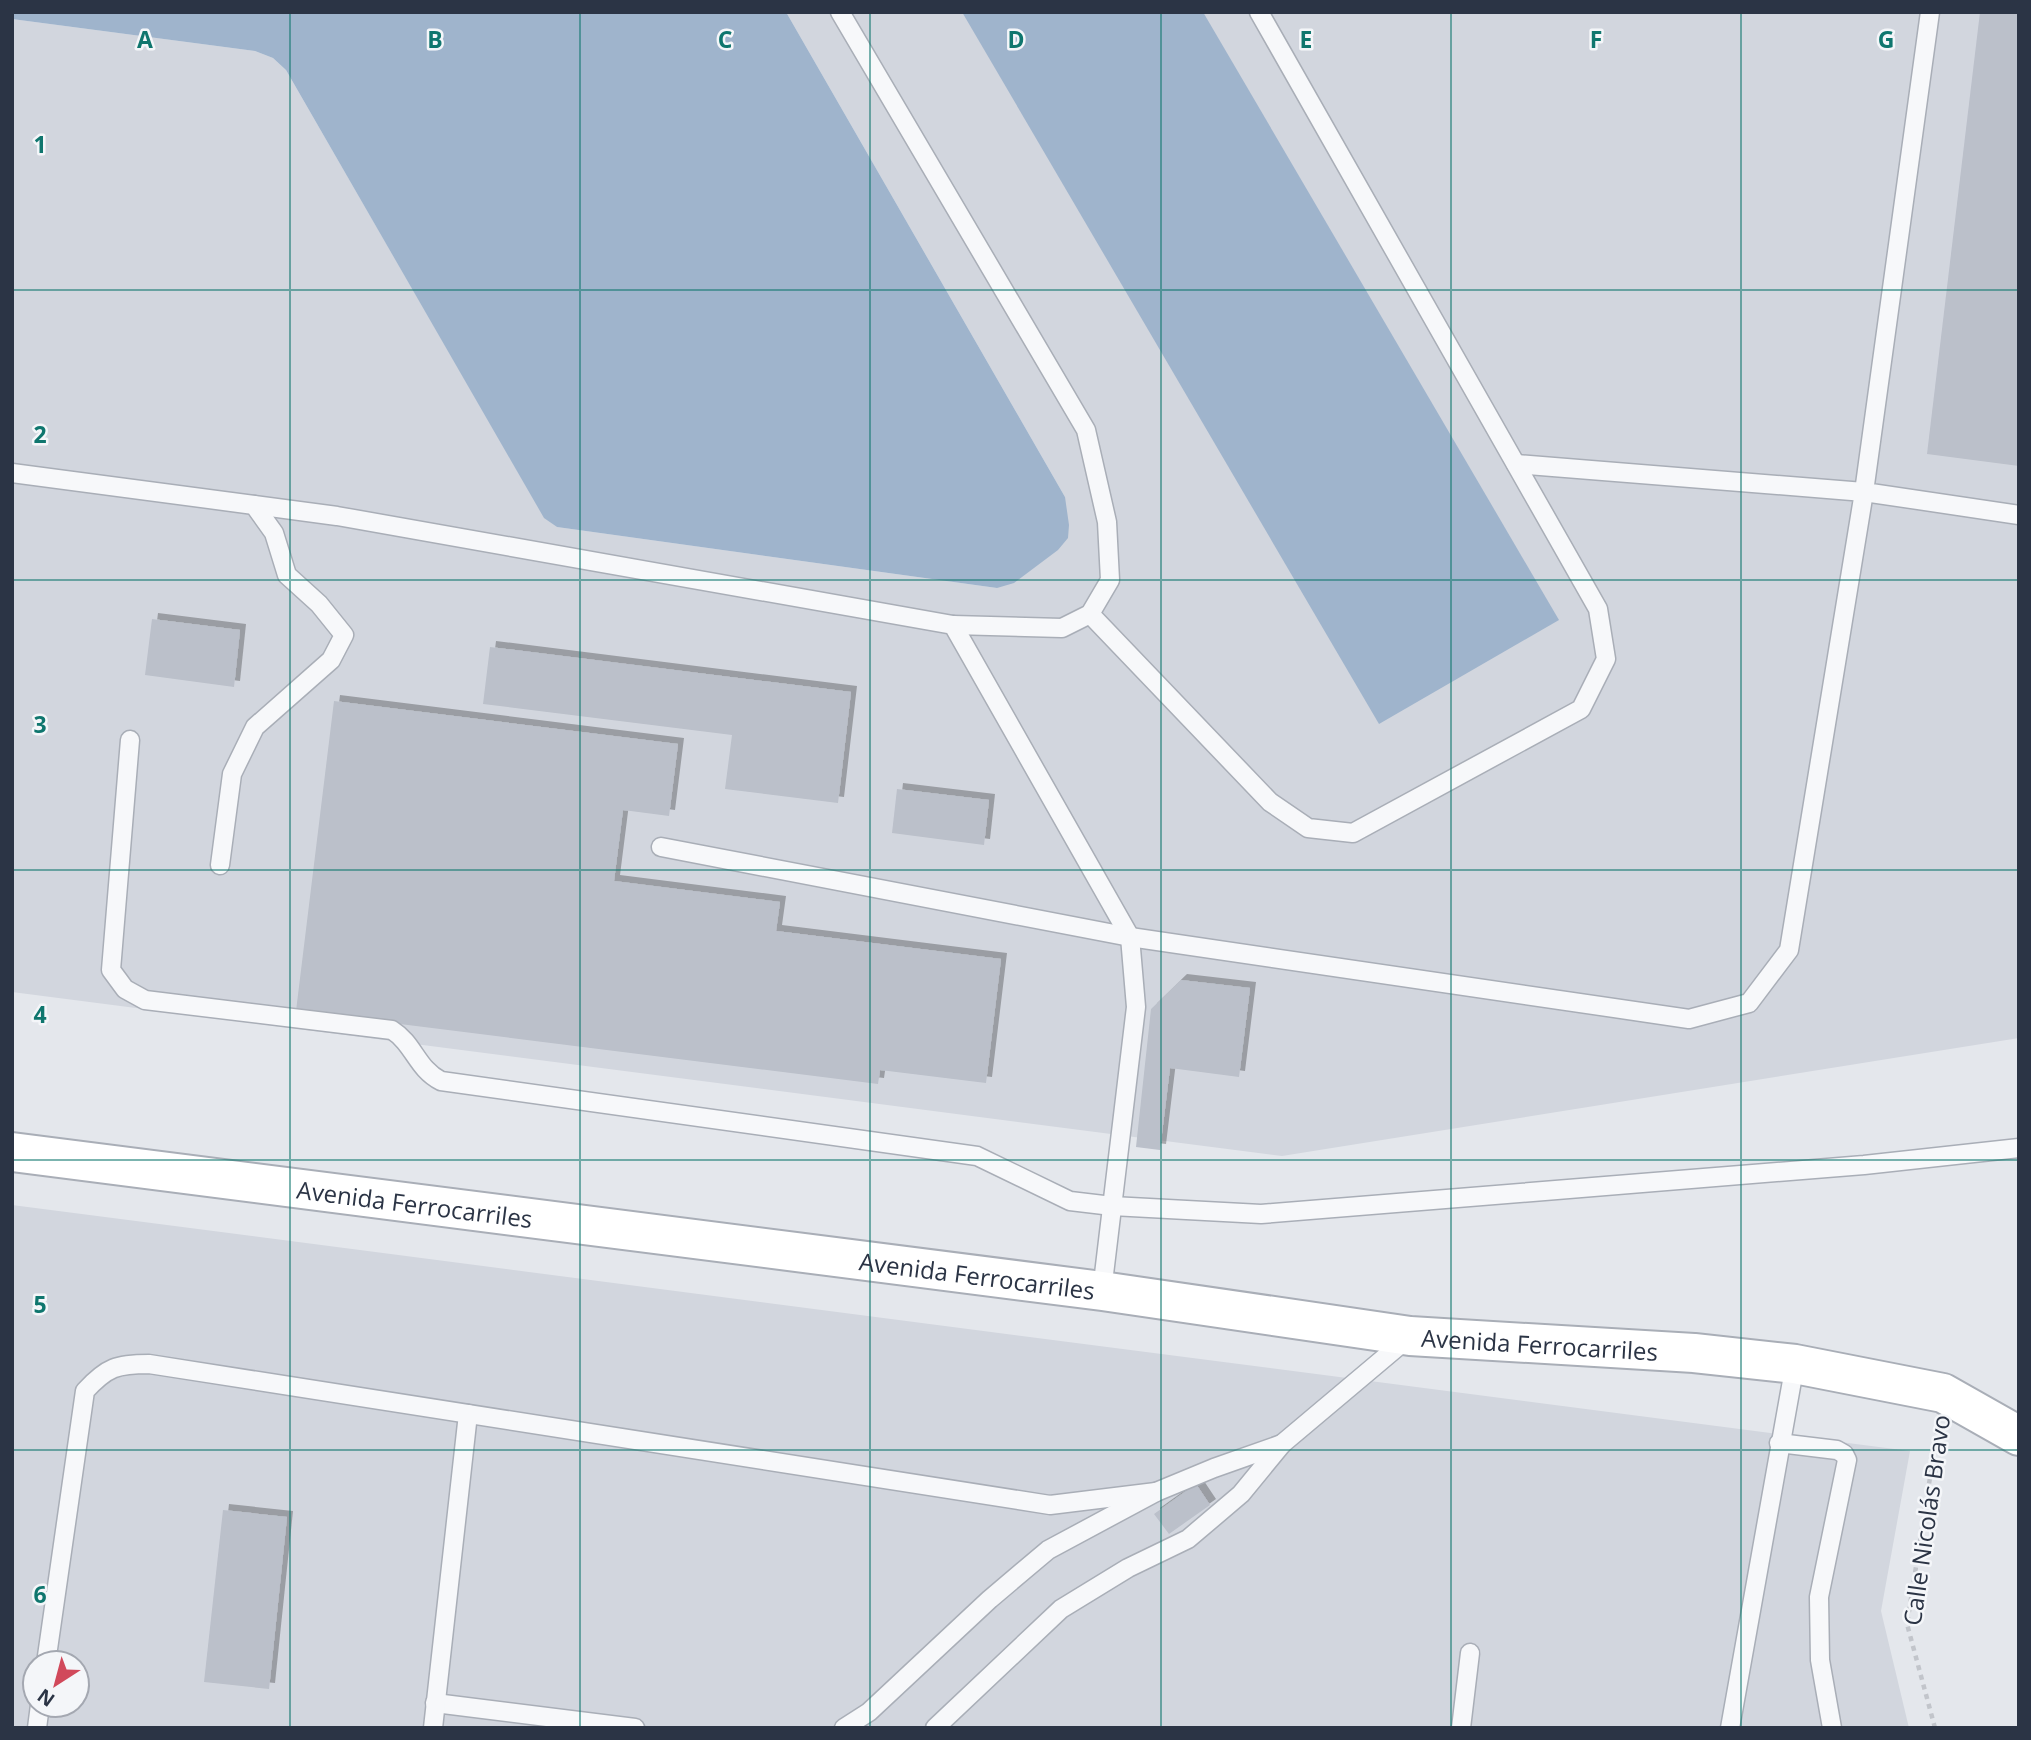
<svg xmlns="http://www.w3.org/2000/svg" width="2031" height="1740" font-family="'Open Sans',sans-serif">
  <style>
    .built { fill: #d2d6de; fill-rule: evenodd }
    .water { fill: #9fb4cc }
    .building { fill: #bbc0ca; filter: url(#shadow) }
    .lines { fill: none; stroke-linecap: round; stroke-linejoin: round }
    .service-casing { stroke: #a9aeb7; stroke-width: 21 }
    .secondary-casing { stroke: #a9aeb7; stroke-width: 42 }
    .path { stroke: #c2c5cb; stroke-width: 4.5; stroke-dasharray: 5 5; stroke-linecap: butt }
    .service { stroke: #f7f8fa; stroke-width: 18 }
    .secondary { stroke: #fff; stroke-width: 38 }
    .grid { fill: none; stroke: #0f766e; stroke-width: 2; stroke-opacity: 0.55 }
    .labels { text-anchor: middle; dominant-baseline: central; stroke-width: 5; stroke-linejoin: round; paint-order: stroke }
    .street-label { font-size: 24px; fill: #2b3445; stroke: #f4f6f9 }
    .grid-label { font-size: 23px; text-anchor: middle; font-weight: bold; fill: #0f766e; stroke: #f4f6f9; stroke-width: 5; stroke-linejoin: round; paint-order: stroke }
  </style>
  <defs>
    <filter id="shadow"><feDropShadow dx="6" dy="-6" stdDeviation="0" flood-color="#0004"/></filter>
  </defs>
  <rect width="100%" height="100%" fill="#e4e7ec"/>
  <g class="built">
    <path d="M 786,12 L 2019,12 L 2019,1038 L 1282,1156 L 12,992 L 12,19 L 255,51 L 273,58 L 286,70 L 544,517 L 557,527 L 997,588 L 1065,497 Z"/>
    <path d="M 12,1205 L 1910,1451 L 1881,1611 L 1909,1728 L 12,1728 ZM 35,1663 L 77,1663 L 77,1705 L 35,1705 Z"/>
  </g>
  <g class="water">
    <path d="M 12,12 L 786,12 L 1065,497 L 1069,525 L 1068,538 L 1058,550 L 1014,583 L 997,588 L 557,527 L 544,518 L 286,70 L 273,58 L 255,51 L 12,19 Z"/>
    <path d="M 962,12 L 1203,12 L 1559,620 L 1379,724 Z"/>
  </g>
  <g class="building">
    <path d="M 1980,12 L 2019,12 L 2019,466 L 1927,454 Z"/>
    <path d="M 152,619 L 240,630 L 234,687 L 145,675 Z"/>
    <path d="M 490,647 L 851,692 L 838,803 L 725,789 L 732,735 L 483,704 Z"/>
    <path d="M 334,701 L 678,744 L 669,816 L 623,810 L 614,881 L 780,902 L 776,931 L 1001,959 L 986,1083 L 880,1070 L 878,1084 L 296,1011 Z"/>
    <path d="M 897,789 L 989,800 L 984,845 L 892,833 Z"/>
    <path d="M 1181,980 L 1250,988 L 1239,1077 L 1170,1068 L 1160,1150 L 1136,1147 L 1151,1009 Z"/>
    <path d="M 1196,1484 L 1210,1505 L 1169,1534 L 1154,1514 Z"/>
    <path d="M 223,1510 L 287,1517 L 269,1689 L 204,1682 Z"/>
  </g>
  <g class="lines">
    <g class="service-casing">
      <g id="service">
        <path d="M 840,12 L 1086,430 L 1107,522 L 1110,580 L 1090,614 L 1062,628 L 953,625"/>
        <path d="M 1930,12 L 1864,492 L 2019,515"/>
        <path d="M 12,473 L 254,505 L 274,533 L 287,575 L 319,604 L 344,635 L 331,660 L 255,727 L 232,774 L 220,865"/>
        <path d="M 254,505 L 337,516 L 953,625 L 1130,937 L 1136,1007 L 1102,1291"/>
        <path d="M 1090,614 L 1270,802 L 1308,828 L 1353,833 L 1581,709 L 1606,659 L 1598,609 L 1259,12"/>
        <path d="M 130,740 L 111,970 L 125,989 L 145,1000 L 392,1030 C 414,1044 417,1069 441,1081 L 977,1156 L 1070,1201 L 1112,1206 L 1261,1214 L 1864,1165 L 2019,1148"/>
        <path d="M 661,847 L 1130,937 L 1689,1019 L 1749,1003 L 1789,950 L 1864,492 L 1516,464"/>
        <path d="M 1779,1443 L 1837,1450 L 1844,1454 L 1847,1460 L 1819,1597 L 1820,1660 L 1832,1728"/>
        <path d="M 46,1663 L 85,1391 C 107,1367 117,1364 149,1364 L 1050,1505 L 1156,1492"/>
        <path d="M 435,1703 L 635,1728"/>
        <path d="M 37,1728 L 40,1705"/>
        <path d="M 433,1728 L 468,1414"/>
        <path d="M 844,1728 L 869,1712 L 990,1599 L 1048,1550 L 1156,1492 L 1214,1468 L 1282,1444"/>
        <path d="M 935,1728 L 1061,1609 L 1128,1568 L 1188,1539 L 1241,1494 L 1282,1444 L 1408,1338"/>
        <path d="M 1461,1728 L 1470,1653"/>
        <path d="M 1730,1728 L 1795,1364"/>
      </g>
    </g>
    <g class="secondary-casing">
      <g id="secondary">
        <path id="s1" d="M 12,1152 L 1102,1291 L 1410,1336 L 1694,1353 L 1795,1364 L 1943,1393 L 2019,1436"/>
      </g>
    </g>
    <path class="path" d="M 1935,1728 L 1907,1624 L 1937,1433"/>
    <use href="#service" class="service"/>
    <use href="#secondary" class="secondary"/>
  </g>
  <path class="grid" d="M 290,12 L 290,1728M 580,12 L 580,1728M 870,12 L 870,1728M 1161,12 L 1161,1728M 1451,12 L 1451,1728M 1741,12 L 1741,1728M 12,290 L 2019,290M 12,580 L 2019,580M 12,870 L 2019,870M 12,1160 L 2019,1160M 12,1450 L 2019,1450"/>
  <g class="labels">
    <g class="street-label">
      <text stroke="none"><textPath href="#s1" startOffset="406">Avenida Ferrocarriles</textPath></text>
      <text stroke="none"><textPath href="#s1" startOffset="973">Avenida Ferrocarriles</textPath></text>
      <text stroke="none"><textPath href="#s1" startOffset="1540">Avenida Ferrocarriles</textPath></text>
      <text transform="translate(1926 1520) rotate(-82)">Calle Nicolás Bravo</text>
    </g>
  </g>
  <g class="grid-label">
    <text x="145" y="48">A</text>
    <text x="435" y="48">B</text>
    <text x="725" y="48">C</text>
    <text x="1016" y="48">D</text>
    <text x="1306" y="48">E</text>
    <text x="1596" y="48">F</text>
    <text x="1886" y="48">G</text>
    <text x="40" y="153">1</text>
    <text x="40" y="443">2</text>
    <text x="40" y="733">3</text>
    <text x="40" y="1023">4</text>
    <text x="40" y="1313">5</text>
    <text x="40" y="1603">6</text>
  </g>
  <rect width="2031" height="1740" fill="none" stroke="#2b3445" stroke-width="28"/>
  <g transform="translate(56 1684) rotate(216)"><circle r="33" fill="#f4f6f9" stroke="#a4a8b1" stroke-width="2"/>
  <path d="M0-5L12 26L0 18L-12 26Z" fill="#d1495b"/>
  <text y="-10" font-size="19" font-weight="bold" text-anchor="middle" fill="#2b3445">N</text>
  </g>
</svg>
